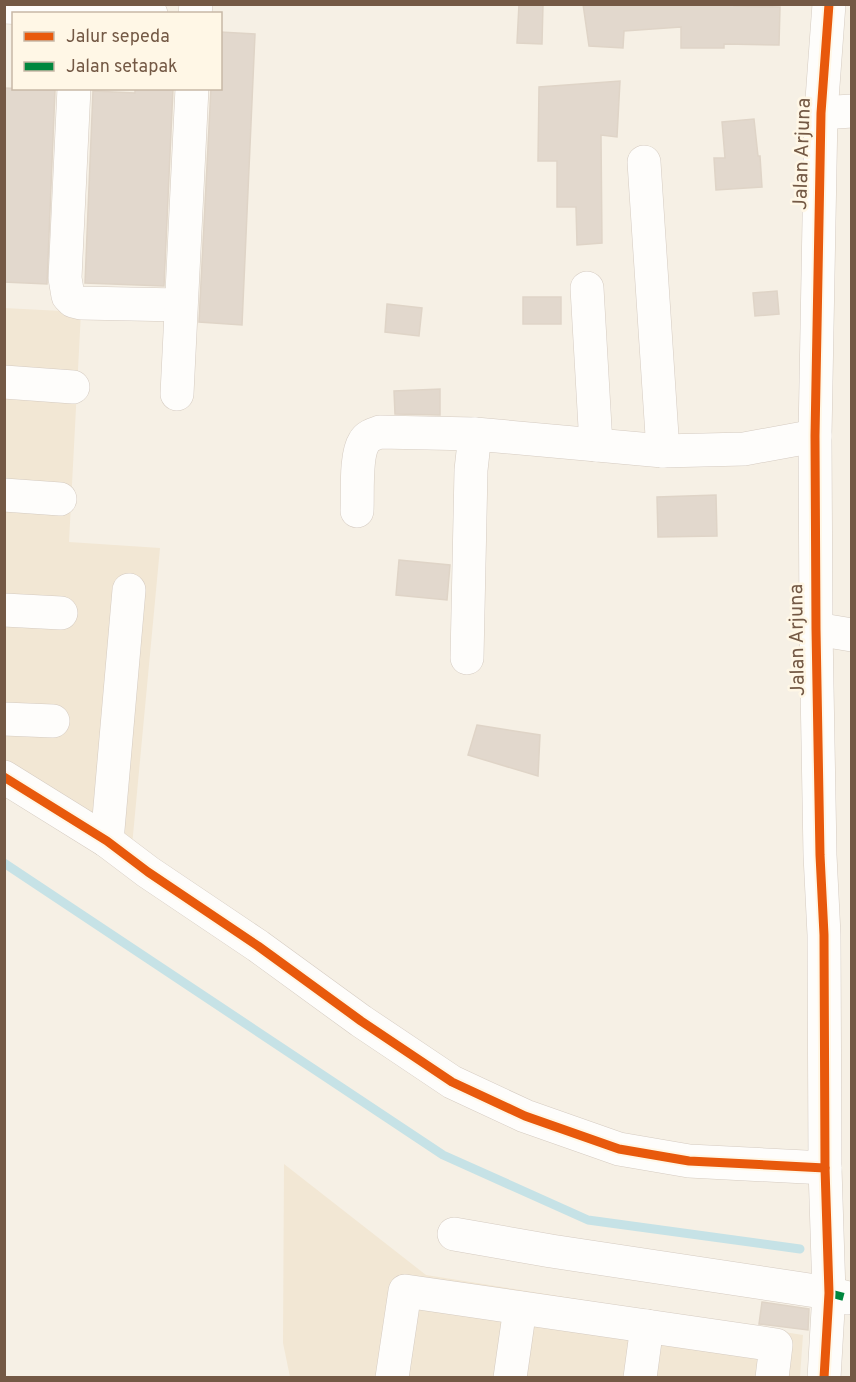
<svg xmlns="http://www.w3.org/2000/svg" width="856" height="1382" font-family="Overpass,sans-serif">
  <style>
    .residential { fill: #f2e7d4 }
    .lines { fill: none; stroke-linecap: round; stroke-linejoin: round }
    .stream { stroke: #c6e2e6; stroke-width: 9 }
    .building { fill: #e2d8cd; stroke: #dfd4c7; stroke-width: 1.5 }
    .minor-casing { stroke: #d5cbc1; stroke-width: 34 }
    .minor { stroke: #fefdfb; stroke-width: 33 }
    .quiet { stroke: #00873e; stroke-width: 8; stroke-dasharray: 15 8; stroke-linecap: butt }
    .cycleway-casing { stroke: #fff7e6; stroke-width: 13 }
    .cycleway { stroke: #e8590c; stroke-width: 9 }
    .labels { text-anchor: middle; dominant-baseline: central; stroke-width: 5; stroke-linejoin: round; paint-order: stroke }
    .street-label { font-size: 20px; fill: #745945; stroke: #fff7e6 }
  </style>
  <rect width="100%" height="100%" fill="#f6f0e5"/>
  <g class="residential">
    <path d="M 4,308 L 81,312 L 69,542 L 160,548 L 130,867 L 5,786 Z"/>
    <path d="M 284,1164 L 426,1275 L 803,1335 L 800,1377 L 290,1377 L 283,1343 Z"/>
  </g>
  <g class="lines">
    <path class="stream" d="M 4,863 L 443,1155 L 588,1220 L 800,1249"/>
  </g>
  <g class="building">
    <path d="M 519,4 L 543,4 L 542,44 L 517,43 Z"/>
    <path d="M 583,4 L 733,4 L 734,6 L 780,7 L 779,45 L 724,44 L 724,48 L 681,48 L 681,27 L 624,31 L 623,48 L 589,46 Z"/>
    <path d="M 220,32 L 255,34 L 242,325 L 199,322 L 211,88 L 220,88 Z"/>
    <path d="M 620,81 L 617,137 L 601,135 L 602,243 L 577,245 L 576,207 L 557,207 L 557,161 L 538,161 L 539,87 Z"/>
    <path d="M 4,88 L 55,90 L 47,284 L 4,282 Z"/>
    <path d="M 135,88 L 173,88 L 164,286 L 85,283 L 93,91 L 135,93 Z"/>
    <path d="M 754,119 L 758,156 L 760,156 L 762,187 L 716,190 L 714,158 L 725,158 L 722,122 Z"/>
    <path d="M 777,291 L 779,314 L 755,316 L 753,293 Z"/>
    <rect x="523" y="297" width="38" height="27"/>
    <path d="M 387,304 L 422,308 L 419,336 L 385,332 Z"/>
    <path d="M 440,389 L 440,415 L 395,414 L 394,391 Z"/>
    <path d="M 716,495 L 717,536 L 658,537 L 657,497 Z"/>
    <path d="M 399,560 L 450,565 L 447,600 L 396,595 Z"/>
    <path d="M 477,725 L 540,735 L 538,776 L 468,755 Z"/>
    <path d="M 762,1302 L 809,1309 L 808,1330 L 759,1324 Z"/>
  </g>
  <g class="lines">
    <g class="minor-casing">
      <g id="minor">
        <path d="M 4,7 L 151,14"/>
        <path d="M 195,14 L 196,4"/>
        <path d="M 74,88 L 65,278 L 68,296 L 73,301 L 81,303 L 180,305"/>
        <path d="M 821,113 L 852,111"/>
        <path d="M 644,162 L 663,451"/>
        <path d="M 587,288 L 596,445"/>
        <path d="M 4,382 L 73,387"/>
        <path d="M 177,394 L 192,88"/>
        <path d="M 4,495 L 60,499"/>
        <path d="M 357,511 C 358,494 355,456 364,442 C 367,436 374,434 380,432 L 475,434"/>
        <path d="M 4,610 L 61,613"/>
        <path d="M 816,629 L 852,635"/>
        <path d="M 467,658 L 471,470 L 475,434 L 663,451 L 744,449 L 815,436"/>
        <path d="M 4,719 L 53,721"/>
        <path d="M 4,777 L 107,841 L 148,872 L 258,946 L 361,1021 L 452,1082 L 525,1116 L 619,1149 L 689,1161 L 825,1168"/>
        <path d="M 107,841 L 129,590"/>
        <path d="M 454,1234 L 551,1251 L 829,1293 L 848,1298"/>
        <path d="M 392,1378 L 405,1291 L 776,1345 L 772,1378"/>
        <path d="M 510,1378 L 520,1308"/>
        <path d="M 640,1378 L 647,1326"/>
        <path d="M 824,1378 L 829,1293 L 825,1168 L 824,935 L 820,855 L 816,629 L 815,436 L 821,113 L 829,4"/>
      </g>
    </g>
    <use href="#minor" class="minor"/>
    <path class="quiet" d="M 829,1293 L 852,1299"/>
    <g class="cycleway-casing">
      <g id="cycleway">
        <path d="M 4,777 L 107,841 L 148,872 L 258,946 L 361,1021 L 452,1082 L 525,1116 L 619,1149 L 689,1161 L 825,1168"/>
        <path d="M 824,1378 L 829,1293 L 825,1168 L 824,935 L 820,855 L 816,629 L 815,436 L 821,113 L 829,4"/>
      </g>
    </g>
    <use href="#cycleway" class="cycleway"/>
  </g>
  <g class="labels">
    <g class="street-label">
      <text transform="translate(803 154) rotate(-88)">Jalan Arjuna</text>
      <text transform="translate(798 640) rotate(-91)">Jalan Arjuna</text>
    </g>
  </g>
  <rect width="856" height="1382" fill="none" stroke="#745945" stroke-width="12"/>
  <rect x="12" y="12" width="210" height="78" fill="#fff7e6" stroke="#c7b8a6" stroke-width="1.5"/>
  <rect x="24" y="32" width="30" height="9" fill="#e8590c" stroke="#c7b8a6" stroke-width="1.5"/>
  <text x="66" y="42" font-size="18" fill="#745945">Jalur sepeda</text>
  <rect x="24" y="62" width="30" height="9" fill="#00873e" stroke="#c7b8a6" stroke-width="1.5"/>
  <text x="66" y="72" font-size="18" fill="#745945">Jalan setapak</text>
</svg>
